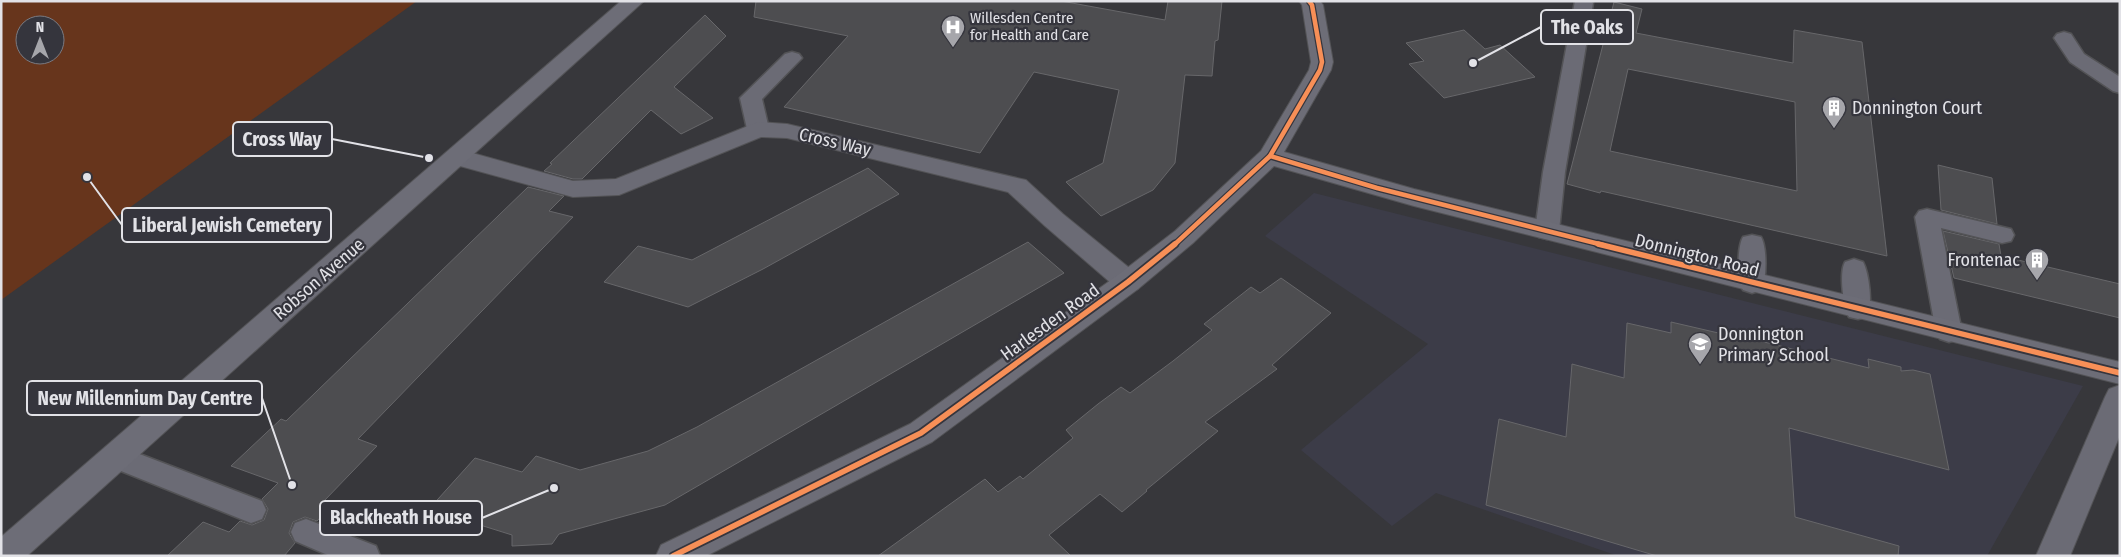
<svg xmlns="http://www.w3.org/2000/svg" width="2121" height="557" font-family="'Fira Sans Condensed',sans-serif">
  <style>
    .built { fill: #3c3c48 }
    .green { fill: #67351c; fill-rule: evenodd }
    .building { fill: #4d4d50; stroke: #67676a; fill-rule: evenodd }
    .lines { fill: none; stroke-linecap: round; stroke-linejoin: round }
    .lane-casing { stroke: #535356; stroke-width: 3 }
    .street-casing { stroke: #535356; stroke-width: 2 }
    .secondary-casing { stroke: #535356; stroke-width: 2 }
    .lane { fill: #6b6b75; fill-rule: evenodd }
    .street { fill: #6b6b75; fill-rule: evenodd }
    .secondary { fill: #6d6d77; fill-rule: evenodd }
    .cycleway-far1-casing { stroke: #35353d; stroke-width: 7 }
    .cycleway-casing { stroke: #35353d; stroke-width: 9 }
    .cycleway-far1 { stroke: #f78f57; stroke-width: 4.5 }
    .cycleway { stroke: #f78f57; stroke-width: 5.5 }
    .labels { text-anchor: middle; dominant-baseline: central; stroke-width: 4.5; stroke-linejoin: round; paint-order: stroke }
    .far-poi-label { font-size: 15px; fill: #e2e2e7; stroke: #35353d; text-anchor: start }
    .poi-label { font-size: 18px; fill: #e2e2e7; stroke: #35353d; text-anchor: start }
    .street-label { font-size: 18px; fill: #e2e2e7; stroke: #35353d }
    .leader { fill: none; stroke: #e2e2e7; stroke-width: 2 }
    .callout-dot { fill: #e2e2e7; stroke: #35353d; stroke-width: 2 }
    .callout { fill: #35353d; stroke: #e2e2e7; stroke-width: 2 }
    .callout-label { font-size: 19px; text-anchor: middle; font-weight: bold; fill: #e2e2e7 }
  </style>
  <rect width="100%" height="100%" fill="#37373b"/>
  <path class="built" d="M 1314,193 L 2083,386 L 1987,556 L 1618,556 L 1436,493 L 1392,526 L 1301,450 L 1428,344 L 1265,236 Z"/>
  <path class="green" d="M 1,1 L 417,1 L 1,300 ZM 25,25 L 55,25 L 55,55 L 25,55 Z"/>
  <g class="building">
    <path d="M 756,1 L 1061,1 L 1165,20 L 1168,1 L 1222,1 L 1218,40 L 1215,41 L 1212,76 L 1185,75 L 1175,163 L 1153,190 L 1101,216 L 1066,182 L 1103,163 L 1119,90 L 1034,72 L 980,153 L 784,107 L 848,36 L 754,17 Z"/>
    <path d="M 1614,2 L 1642,9 L 1636,33 L 1793,63 L 1794,30 L 1862,42 L 1887,256 L 1601,191 L 1600,193 L 1567,184 ZM 1628,69 L 1795,102 L 1797,191 L 1610,151 Z"/>
    <path d="M 705,15 L 726,36 L 674,87 L 713,118 L 681,134 L 651,110 L 582,179 L 573,179 L 544,171 L 552,164 L 550,163 Z"/>
    <path d="M 1464,30 L 1485,49 L 1500,45 L 1535,77 L 1444,98 L 1409,64 L 1424,61 L 1406,43 Z"/>
    <path d="M 1938,165 L 1992,178 L 1997,224 L 1941,210 Z"/>
    <path d="M 868,168 L 899,194 L 763,269 L 688,307 L 604,282 L 638,246 L 692,260 Z"/>
    <path d="M 528,187 L 564,196 L 549,211 L 573,217 L 358,439 L 377,446 L 324,501 L 333,504 L 317,521 L 305,517 L 293,522 L 289,533 L 295,543 L 284,556 L 167,556 L 203,522 L 229,532 L 240,521 L 252,525 L 264,520 L 268,509 L 262,499 L 278,483 L 231,466 L 281,419 L 286,421 Z"/>
    <path d="M 1943,231 L 1999,244 L 2001,256 L 2120,284 L 2120,318 L 1954,278 Z"/>
    <path d="M 1028,242 L 1064,273 L 665,505 L 559,534 L 552,544 L 512,546 L 512,535 L 429,509 L 475,458 L 522,472 L 536,456 L 580,470 L 648,451 L 697,427 Z"/>
    <path d="M 1281,278 L 1331,313 L 1272,365 L 1277,369 L 1205,422 L 1218,431 L 1146,490 L 1147,491 L 1122,512 L 1100,494 L 1049,535 L 1071,556 L 878,556 L 985,479 L 998,492 L 1020,476 L 1023,479 L 1073,438 L 1066,430 L 1098,404 L 1121,387 L 1130,393 L 1173,361 L 1212,330 L 1204,324 L 1251,287 L 1260,293 Z"/>
    <path d="M 1671,322 L 1740,338 L 1740,336 L 1869,368 L 1868,359 L 1901,367 L 1901,371 L 1913,370 L 1930,374 L 1949,470 L 1789,428 L 1795,517 L 1899,546 L 1898,556 L 1657,556 L 1486,505 L 1499,419 L 1566,437 L 1572,364 L 1624,378 L 1627,323 L 1671,333 Z"/>
  </g>
  <g class="lines">
    <g class="lane-casing">
      <g id="lane">
        <path d="M 1575,1 L 1591,1 L 1593,3 L 1565,172 L 1559,231 L 1555,237 L 1547,239 L 1539,237 L 1535,231 L 1543,172 Z"/>
        <path d="M 2064,32 L 2071,34 L 2084,54 L 2120,77 L 2120,93 L 2113,91 L 2070,62 L 2054,38 L 2057,34 Z"/>
        <path d="M 792,52 L 799,54 L 802,58 L 762,99 L 769,129 L 766,134 L 758,136 L 750,134 L 747,129 L 740,98 L 785,54 Z"/>
        <path d="M 1927,209 L 2011,229 L 2014,235 L 2011,241 L 2002,243 L 1941,228 L 1962,332 L 1958,339 L 1949,342 L 1940,339 L 1936,332 L 1915,217 L 1919,211 Z"/>
        <path d="M 1752,235 L 1761,237 C 1767,247 1767,280 1761,290 L 1752,293 L 1743,290 C 1737,280 1737,247 1743,237 Z"/>
        <path d="M 1854,259 L 1863,262 C 1869,273 1873,306 1867,317 L 1858,319 L 1849,317 C 1843,306 1839,272 1845,262 Z"/>
        <path d="M 116,445 L 262,501 L 266,510 L 262,519 L 251,523 L 106,465 L 102,457 L 106,449 Z"/>
        <path d="M 306,519 L 376,546 L 380,556 L 330,556 L 295,541 L 291,532 L 295,523 Z"/>
      </g>
    </g>
    <g class="street-casing">
      <g id="street">
        <path d="M 758,122 L 787,124 L 1026,180 L 1063,214 L 1138,275 L 1142,282 L 1138,289 L 1128,292 L 1118,289 L 1045,226 L 1008,192 L 787,138 L 761,137 L 619,195 L 573,197 L 449,163 L 446,157 L 449,151 L 458,149 L 573,181 L 616,179 Z"/>
        <path d="M 2120,385 L 2120,435 L 2070,556 L 2036,556 L 2105,397 L 2109,389 Z"/>
      </g>
    </g>
    <g class="secondary-casing">
      <g id="secondary">
        <path d="M 621,1 L 644,1 L 27,556 L 1,556 L 1,537 Z"/>
        <path d="M 1299,1 L 1320,1 L 1323,5 L 1333,62 L 1331,70 L 1284,152 L 1414,189 L 2120,362 L 2120,384 L 1414,206 L 1274,166 L 1193,243 L 1138,289 L 932,442 L 706,556 L 656,556 L 661,545 L 910,424 L 1118,275 L 1175,231 L 1261,151 L 1309,70 L 1311,62 L 1302,5 Z"/>
      </g>
    </g>
    <use href="#lane" class="lane"/>
    <use href="#street" class="street"/>
    <use href="#secondary" class="secondary"/>
    <g class="cycleway-far1-casing">
      <g id="cycleway-far1">
        <path d="M 1270,156 L 1377,188 L 1603,245"/>
        <path d="M 1174,245 L 1270,156 L 1320,70 L 1322,62 L 1312,5 L 1309,1"/>
      </g>
    </g>
    <g class="cycleway-casing">
      <g id="cycleway">
        <path d="M 1598,244 L 2120,373"/>
        <path d="M 673,556 L 921,433 L 1128,282 L 1175,244"/>
      </g>
    </g>
    <use href="#cycleway-far1" class="cycleway-far1"/>
    <use href="#cycleway" class="cycleway"/>
  </g>
  <defs>
    <g id="hospital-pin" transform="scale(1.25)"><path d="M0 17L-7.5 6A9.5 9.5 0 1 1 7.5 6Z" fill="#a6a6ab" stroke="#35353d"/><path d="M-5-5h3v3.5h4V-5h3V5h-3V1.5h-4V5h-3Z" fill="#fff"/></g>
    <g id="building-pin" transform="scale(1.25)"><path d="M0 17L-7.5 6A9.5 9.5 0 1 1 7.5 6Z" fill="#a6a6ab" stroke="#35353d"/><path d="M-4-6H4V6H1V3H-1V6H-4ZM-2.5-4.3h1.7v1.8h-1.7ZM.8-4.3h1.7v1.8H.8ZM-2.5-1h1.7V.8h-1.7ZM.8-1h1.7V.8H.8Z" fill="#fff"/></g>
    <g id="school-pin" transform="scale(1.25)"><path d="M0 17L-7.5 6A9.5 9.5 0 1 1 7.5 6Z" fill="#a6a6ab" stroke="#35353d"/><path d="M0-5L7-2L0 1L-7-2ZM-4 1L0 2.5L4 1V4Q0 6-4 4Z" fill="#fff"/></g>
  </defs>
  <g fill-rule="evenodd">
    <use href="#hospital-pin" x="953" y="27"/>
    <use href="#building-pin" x="1834" y="108"/>
    <use href="#building-pin" x="2037" y="260"/>
    <use href="#school-pin" x="1700" y="344"/>
  </g>
  <g class="labels">
    <g class="far-poi-label">
      <text x="970" y="18">Willesden Centre<tspan x="970" dy="17">for Health and Care</tspan></text>
    </g>
    <g class="poi-label">
      <text x="1852" y="108">Donnington Court</text>
      <text x="2020" y="260" text-anchor="end">Frontenac</text>
      <text x="1718" y="334">Donnington<tspan x="1718" dy="21">Primary School</tspan></text>
    </g>
    <g class="street-label">
      <text transform="translate(835 142) rotate(13)">Cross Way</text>
      <text transform="translate(1697 255) rotate(14)">Donnington Road</text>
      <text transform="translate(319 279) rotate(-41)">Robson Avenue</text>
      <text transform="translate(1050 322) rotate(-36)">Harlesden Road</text>
    </g>
  </g>
  <path class="leader" d="M1473 63L1541 27M429 158L332 139M87 177L122 225M292 485L262 398M554 488L482 518"/>
  <g class="callout-dot">
    <circle cx="1473" cy="63" r="5"/>
    <circle cx="429" cy="158" r="5"/>
    <circle cx="87" cy="177" r="5"/>
    <circle cx="292" cy="485" r="5"/>
    <circle cx="554" cy="488" r="5"/>
  </g>
  <g class="callout">
    <rect x="1541" y="10" width="92" height="34" rx="5"/>
    <rect x="233" y="122" width="99" height="34" rx="5"/>
    <rect x="122" y="208" width="209" height="34" rx="5"/>
    <rect x="27" y="381" width="235" height="34" rx="5"/>
    <rect x="320" y="501" width="162" height="34" rx="5"/>
  </g>
  <g class="callout-label">
    <text x="1587" y="34">The Oaks</text>
    <text x="282" y="146">Cross Way</text>
    <text x="227" y="232">Liberal Jewish Cemetery</text>
    <text x="145" y="405">New Millennium Day Centre</text>
    <text x="401" y="524">Blackheath House</text>
  </g>
  <rect width="2121" height="557" fill="none" stroke="#e2e2e7" stroke-width="5"/>
  <g transform="translate(40 40)"><circle r="24" fill="#35353d" stroke="#7a7a81"/>
  <path d="M0-4L9 19L0 12L-9 19Z" fill="#a6a6ab"/>
  <text y="-8" font-size="14" font-weight="bold" text-anchor="middle" fill="#e2e2e7">N</text>
  </g>
</svg>
